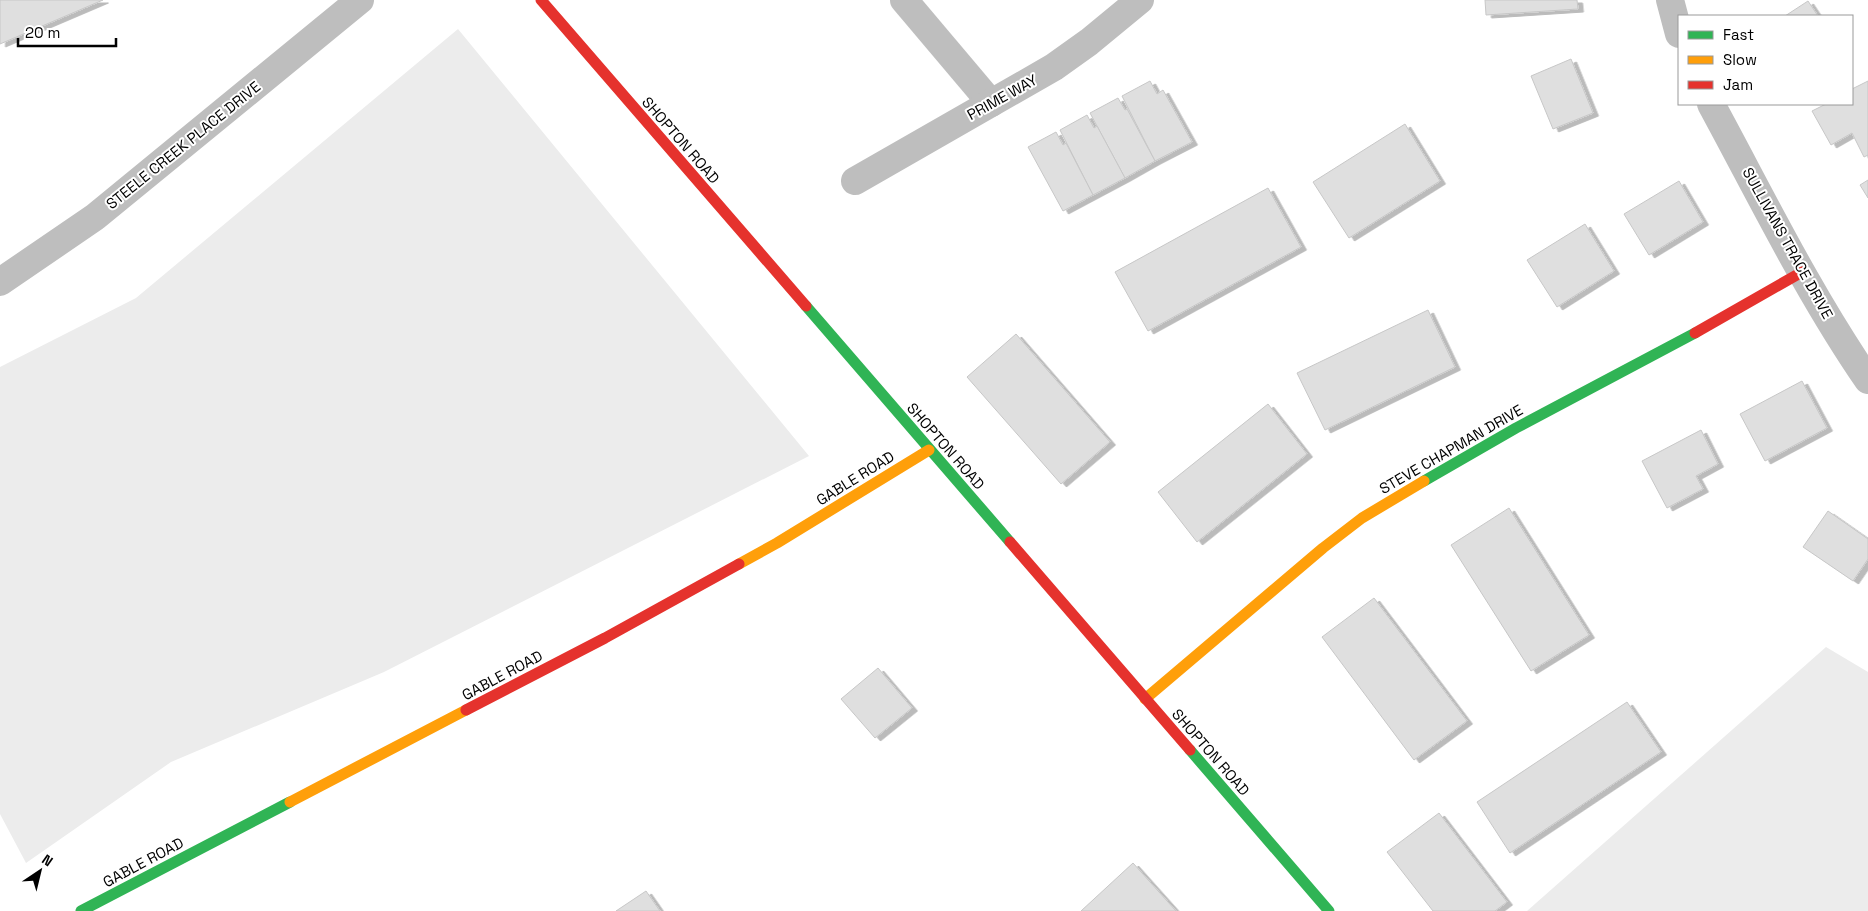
<svg xmlns="http://www.w3.org/2000/svg" width="1868" height="911" font-family="'Space Grotesk',sans-serif">
  <style>
    .green { fill: #ececec }
    .building { fill: #dfdfdf; stroke: #c7c7c7; filter: url(#shadow) }
    .lines { fill: none; stroke-linecap: round; stroke-linejoin: round }
    .street { stroke: #bebebe; stroke-width: 28 }
    .fast { stroke: #30b455; stroke-width: 11 }
    .slow { stroke: #ff9f0a; stroke-width: 11 }
    .jam { stroke: #e5322d; stroke-width: 11 }
    .labels { text-anchor: middle; dominant-baseline: central; stroke-width: 4; stroke-linejoin: round; paint-order: stroke }
    .street-label { font-size: 15px; fill: #000; stroke: #fff }
  </style>
  <defs>
    <filter id="shadow"><feDropShadow dx="5.5" dy="3" stdDeviation="0" flood-color="#0004"/></filter>
  </defs>
  <rect width="100%" height="100%" fill="#fff"/>
  <g class="green">
    <path d="M 458,29 L 809,456 L 384,672 L 171,762 L 26,863 L 0,814 L 0,367 L 136,298 Z"/>
    <path d="M 1826,647 L 1868,672 L 1868,911 L 1527,911 Z"/>
  </g>
  <g class="building">
    <path d="M 0,0 L 103,0 L 0,44 Z"/>
    <path d="M 1485,0 L 1577,0 L 1578,9 L 1486,15 Z"/>
    <path d="M 1808,1 L 1818,16 L 1785,16 Z"/>
    <path d="M 1571,59 L 1593,113 L 1553,129 L 1531,76 Z"/>
    <path d="M 1150,81 L 1157,94 L 1163,90 L 1192,142 L 1155,161 L 1122,96 Z"/>
    <path d="M 1868,81 L 1868,155 L 1864,157 L 1852,133 L 1831,145 L 1812,111 L 1826,104 L 1852,104 L 1852,89 Z"/>
    <path d="M 1118,98 L 1125,110 L 1127,109 L 1155,161 L 1125,178 L 1090,113 Z"/>
    <path d="M 1087,115 L 1094,128 L 1097,126 L 1125,178 L 1093,195 L 1060,130 Z"/>
    <path d="M 1405,124 L 1440,181 L 1349,238 L 1313,182 Z"/>
    <path d="M 1056,132 L 1063,145 L 1066,143 L 1093,195 L 1063,211 L 1028,147 Z"/>
    <path d="M 1868,180 L 1868,198 L 1860,185 Z"/>
    <path d="M 1679,181 L 1703,222 L 1649,255 L 1624,214 Z"/>
    <path d="M 1268,188 L 1301,247 L 1148,331 L 1115,272 Z"/>
    <path d="M 1585,224 L 1614,271 L 1557,307 L 1527,260 Z"/>
    <path d="M 1428,310 L 1455,367 L 1325,430 L 1297,373 Z"/>
    <path d="M 1016,334 L 1110,442 L 1061,484 L 967,377 Z"/>
    <path d="M 1802,381 L 1827,428 L 1765,461 L 1740,414 Z"/>
    <path d="M 1268,404 L 1307,454 L 1197,542 L 1158,492 Z"/>
    <path d="M 1701,430 L 1718,464 L 1696,476 L 1703,489 L 1667,508 L 1642,461 Z"/>
    <path d="M 1509,508 L 1589,635 L 1531,671 L 1451,545 Z"/>
    <path d="M 1828,511 L 1868,539 L 1868,559 L 1853,581 L 1803,547 Z"/>
    <path d="M 1374,598 L 1467,721 L 1414,760 L 1322,637 Z"/>
    <path d="M 878,668 L 912,708 L 875,738 L 841,699 Z"/>
    <path d="M 1627,702 L 1661,752 L 1510,853 L 1477,802 Z"/>
    <path d="M 1439,813 L 1507,902 L 1495,911 L 1433,911 L 1387,852 Z"/>
    <path d="M 1133,863 L 1176,911 L 1081,911 Z"/>
    <path d="M 646,891 L 660,911 L 616,911 Z"/>
  </g>
  <g class="lines">
    <g class="street">
      <path d="M 904,0 L 991,103"/>
      <path d="M 1670,0 L 1679,34"/>
      <path d="M 1711,104 C 1761,196 1808,293 1868,380"/>
      <path d="M 855,181 L 1054,67 L 1089,42 L 1140,0"/>
      <path d="M 0,282 L 95,217 L 360,0"/>
    </g>
    <g class="fast">
      <path d="M 806,306 L 1010,542"/>
      <path d="M 1424,481 L 1516,428 L 1695,333"/>
      <path d="M 1190,750 L 1329,911"/>
      <path d="M 81,911 L 290,802"/>
    </g>
    <g class="slow">
      <path d="M 739,564 L 777,543 L 929,450"/>
      <path d="M 1145,699 L 1323,548 L 1362,518 L 1424,481"/>
      <path d="M 290,802 L 466,710"/>
    </g>
    <g class="jam">
      <path d="M 541,0 L 806,306"/>
      <path d="M 1695,333 L 1802,272"/>
      <path d="M 1010,542 L 1190,750"/>
      <path d="M 466,710 L 605,638 L 739,564"/>
    </g>
  </g>
  <g class="labels">
    <g class="street-label">
      <text transform="translate(1002 97) rotate(-29)">PRIME WAY</text>
      <text transform="translate(681 140) rotate(49)">SHOPTON ROAD</text>
      <text transform="translate(183 145) rotate(-39)">STEELE CREEK PLACE DRIVE</text>
      <text transform="translate(1788 243) rotate(61)">SULLIVANS TRACE DRIVE</text>
      <text transform="translate(946 446) rotate(49)">SHOPTON ROAD</text>
      <text transform="translate(1451 449) rotate(-30)">STEVE CHAPMAN DRIVE</text>
      <text transform="translate(855 478) rotate(-32)">GABLE ROAD</text>
      <text transform="translate(502 675) rotate(-28)">GABLE ROAD</text>
      <text transform="translate(1211 752) rotate(49)">SHOPTON ROAD</text>
      <text transform="translate(143 862) rotate(-28)">GABLE ROAD</text>
    </g>
  </g>
  <rect x="1678" y="15" width="175" height="90" fill="#ffffff" stroke="#999999"/>
  <rect x="1688" y="31" width="25" height="8" fill="#30b455" stroke="#999999"/>
  <text x="1723" y="40" font-size="15" fill="#000000">Fast</text>
  <rect x="1688" y="56" width="25" height="8" fill="#ff9f0a" stroke="#999999"/>
  <text x="1723" y="65" font-size="15" fill="#000000">Slow</text>
  <rect x="1688" y="81" width="25" height="8" fill="#e5322d" stroke="#999999"/>
  <text x="1723" y="90" font-size="15" fill="#000000">Jam</text>
  <g transform="translate(40 871) rotate(35)" stroke="#ffffff" stroke-width="4" paint-order="stroke">
  <path d="M0-4L9 19L0 12L-9 19Z" fill="#000000"/>
  <text y="-8" font-size="14" font-weight="bold" text-anchor="middle" fill="#000000">N</text>
  </g>
  <path d="M18 38v8h98v-8" fill="none" stroke="#000000" stroke-width="2.5"/>
  <text x="25" y="38" font-size="15" fill="#000000" stroke="#ffffff" stroke-width="4" paint-order="stroke">20 m</text>
</svg>
